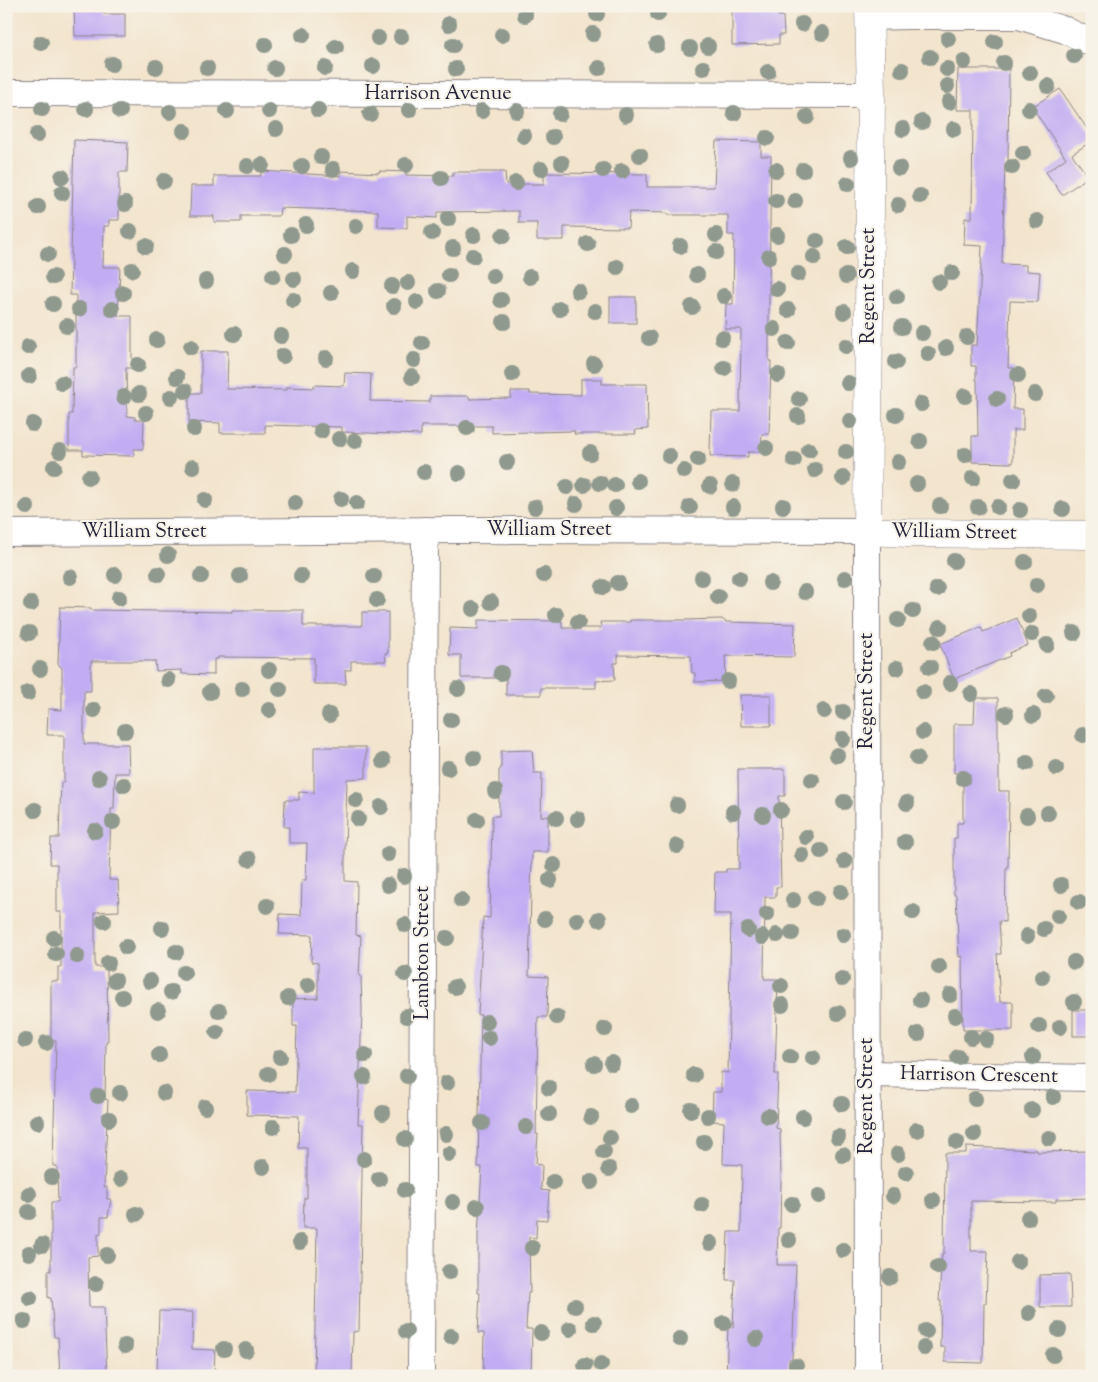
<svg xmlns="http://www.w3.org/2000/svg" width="1098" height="1382" font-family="'Sorts Mill Goudy',serif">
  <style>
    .building { fill: #c2adf3 }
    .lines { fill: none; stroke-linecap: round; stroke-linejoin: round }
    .minor-casing { stroke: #8a8384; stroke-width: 28 }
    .tertiary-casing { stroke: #8a8384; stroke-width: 29 }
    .minor { stroke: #fff; stroke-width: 26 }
    .tertiary { stroke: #fff; stroke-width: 28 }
    .tree { fill: #8f998d }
    .labels { text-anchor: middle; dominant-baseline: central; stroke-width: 4; stroke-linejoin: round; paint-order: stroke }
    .street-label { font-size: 20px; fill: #22223b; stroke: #f7f3e8 }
  </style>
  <rect width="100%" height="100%" fill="#f7f3e8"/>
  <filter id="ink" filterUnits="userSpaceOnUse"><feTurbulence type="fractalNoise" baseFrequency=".02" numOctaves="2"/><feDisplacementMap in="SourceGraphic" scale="10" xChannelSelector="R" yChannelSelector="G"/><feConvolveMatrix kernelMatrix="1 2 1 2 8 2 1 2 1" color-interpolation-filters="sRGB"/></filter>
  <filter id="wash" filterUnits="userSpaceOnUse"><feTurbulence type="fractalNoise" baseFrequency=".0096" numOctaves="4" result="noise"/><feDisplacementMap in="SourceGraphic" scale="20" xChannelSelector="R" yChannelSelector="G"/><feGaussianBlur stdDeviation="1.12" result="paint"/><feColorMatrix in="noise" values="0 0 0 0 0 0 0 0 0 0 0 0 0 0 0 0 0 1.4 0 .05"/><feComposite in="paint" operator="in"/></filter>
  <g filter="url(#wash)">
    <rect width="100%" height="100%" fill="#f3e4cd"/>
    <g id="blocks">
      <g class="building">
        <path d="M 74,6 L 104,6 L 104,14 L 125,14 L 125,36 L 75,36 Z"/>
        <path d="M 778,7 L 778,16 L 783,16 L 784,35 L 779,35 L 779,44 L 732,45 L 732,8 Z"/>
        <path d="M 958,69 L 1009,69 L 1008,164 L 1005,164 L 1002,264 L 1026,265 L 1026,271 L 1040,272 L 1038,302 L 1010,301 L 1008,368 L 1014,368 L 1013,409 L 1023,409 L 1023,430 L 1013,430 L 1013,463 L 972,462 L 972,436 L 978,436 L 977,380 L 976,380 L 976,366 L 971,366 L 971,345 L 977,345 L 982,246 L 964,245 L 965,218 L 972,218 L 973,110 L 957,110 Z"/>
        <path d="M 1060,89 L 1092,136 L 1092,141 L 1072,154 L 1088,177 L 1062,195 L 1046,172 L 1066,158 L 1032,107 Z"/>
        <path d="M 74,140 L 128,142 L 127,172 L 119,172 L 119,220 L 109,220 L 109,226 L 104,226 L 103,267 L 120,267 L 118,316 L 132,316 L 132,368 L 126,368 L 127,416 L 135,417 L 135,420 L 144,420 L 143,449 L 134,449 L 134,456 L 83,455 L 83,450 L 69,450 L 69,414 L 72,414 L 73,367 L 76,367 L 76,295 L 70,295 Z"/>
        <path d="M 716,141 L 761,142 L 761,156 L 771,156 L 769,293 L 769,361 L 771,361 L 769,434 L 762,434 L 761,452 L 748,452 L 748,457 L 710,456 L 711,411 L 740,411 L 741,329 L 725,329 L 726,304 L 733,304 L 734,235 L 728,235 L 728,215 L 667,215 L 667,213 L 629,212 L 628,228 L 564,227 L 564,240 L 537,240 L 537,223 L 519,223 L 519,211 L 437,212 L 437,218 L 407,216 L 407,228 L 378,227 L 378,211 L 280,208 L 279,216 L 241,216 L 241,222 L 214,222 L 214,216 L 190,216 L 191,186 L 214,186 L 214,176 L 261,176 L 261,171 L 341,176 L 341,171 L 379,173 L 379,171 L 406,172 L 406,175 L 453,176 L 453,172 L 505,172 L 506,184 L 544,184 L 544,173 L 647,174 L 647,187 L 714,187 Z"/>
        <rect x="610" y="297" width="26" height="26"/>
        <path d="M 201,351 L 228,351 L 227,389 L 287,390 L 287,387 L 314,388 L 314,385 L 344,386 L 345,373 L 371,374 L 370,401 L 430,402 L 430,396 L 469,396 L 469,399 L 511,398 L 511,391 L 530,391 L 530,394 L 581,395 L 581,379 L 602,379 L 602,384 L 647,384 L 648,429 L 635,430 L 636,434 L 574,434 L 575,431 L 492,433 L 492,426 L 421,426 L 421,435 L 342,432 L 342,427 L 265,425 L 265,433 L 220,433 L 220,423 L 189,422 L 189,393 L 201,393 Z"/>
        <path d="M 60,607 L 91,608 L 91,610 L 232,612 L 232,610 L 303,610 L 303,626 L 362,626 L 362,612 L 388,612 L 388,653 L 385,653 L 386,661 L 351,661 L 351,670 L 345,670 L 346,684 L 314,684 L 314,658 L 218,657 L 218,659 L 214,659 L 214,675 L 182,674 L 182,670 L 156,671 L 155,661 L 91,661 L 91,691 L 84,691 L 84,744 L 128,744 L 129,773 L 115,773 L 114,809 L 111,809 L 109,880 L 118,880 L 119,911 L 95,912 L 95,967 L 107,967 L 108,1041 L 106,1041 L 105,1099 L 108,1100 L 104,1187 L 107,1187 L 107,1199 L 111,1199 L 108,1217 L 101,1217 L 101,1234 L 98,1233 L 98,1256 L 88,1257 L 89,1307 L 104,1307 L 107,1376 L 60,1376 L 58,1337 L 54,1337 L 51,1298 L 48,1298 L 48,1271 L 51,1271 L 51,1202 L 58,1202 L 57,1166 L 53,1166 L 56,1040 L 51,1040 L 51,981 L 58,981 L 58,967 L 61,967 L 61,912 L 57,912 L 57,864 L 50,864 L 51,838 L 59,838 L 61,782 L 64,782 L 64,735 L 47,735 L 48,709 L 62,710 L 62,668 L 58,664 Z"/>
        <path d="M 1017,618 L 1028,645 L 1009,653 L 1010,656 L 954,679 L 940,644 L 981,627 L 983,632 Z"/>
        <path d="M 722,619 L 726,622 L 795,624 L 794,657 L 725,656 L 726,681 L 695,682 L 695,673 L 692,673 L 691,656 L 618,655 L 618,663 L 614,663 L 615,680 L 596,681 L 596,688 L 541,688 L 541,695 L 506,695 L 506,678 L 461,678 L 461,655 L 449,655 L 450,628 L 478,629 L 478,620 L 562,621 L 562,628 L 601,628 L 600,622 L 630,622 L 630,620 L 684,620 Z"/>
        <path d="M 740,695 L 771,695 L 771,726 L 741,726 Z"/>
        <path d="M 975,698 L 998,698 L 998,754 L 999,754 L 999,791 L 1009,791 L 1008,869 L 1006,869 L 1005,922 L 999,921 L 1001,954 L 997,954 L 1000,1002 L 1013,1002 L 1013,1030 L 963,1030 L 962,956 L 959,957 L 956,895 L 954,895 L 954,838 L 957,838 L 957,823 L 963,823 L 963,773 L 954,773 L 954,724 L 974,724 Z"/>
        <path d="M 314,747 L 366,747 L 366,778 L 347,779 L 345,850 L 345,881 L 357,882 L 356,935 L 361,936 L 359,976 L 361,976 L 362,1010 L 358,1124 L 363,1124 L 359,1331 L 353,1332 L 352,1376 L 314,1376 L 317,1228 L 303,1228 L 304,1198 L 307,1198 L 307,1148 L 298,1148 L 299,1116 L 247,1115 L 247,1091 L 295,1092 L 297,1026 L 293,1026 L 293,999 L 318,998 L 318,963 L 311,962 L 312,935 L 279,934 L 280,914 L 301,915 L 302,880 L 306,880 L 307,843 L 289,843 L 289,827 L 284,827 L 285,800 L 299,800 L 299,792 L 314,793 Z"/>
        <path d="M 532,750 L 534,773 L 542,773 L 541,816 L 548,816 L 548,852 L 532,852 L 529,976 L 548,977 L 547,1017 L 538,1017 L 536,1134 L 538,1134 L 536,1164 L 542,1165 L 541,1190 L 549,1191 L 547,1220 L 537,1219 L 536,1238 L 529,1237 L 530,1293 L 528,1293 L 526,1329 L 532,1329 L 531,1376 L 483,1376 L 484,1333 L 478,1333 L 480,1293 L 478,1293 L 478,1236 L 482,1167 L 478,1167 L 481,1015 L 478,1015 L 483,917 L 490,918 L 492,816 L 499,816 L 499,770 L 501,769 L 501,751 Z"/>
        <path d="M 738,769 L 785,769 L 785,796 L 779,796 L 781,887 L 776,887 L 776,897 L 765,897 L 764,979 L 778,979 L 775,1074 L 778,1074 L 776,1128 L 780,1129 L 781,1180 L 780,1228 L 778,1228 L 777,1265 L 796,1265 L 792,1359 L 789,1359 L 788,1376 L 726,1376 L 728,1327 L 733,1328 L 735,1280 L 726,1280 L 728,1232 L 741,1232 L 742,1165 L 723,1164 L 724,1122 L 712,1121 L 713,1092 L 721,1092 L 721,1072 L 728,1073 L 731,914 L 714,914 L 715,872 L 726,872 L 726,869 L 739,869 Z"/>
        <rect x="1073" y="1010" width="19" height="26"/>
        <path d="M 966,1147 L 1037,1150 L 1037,1152 L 1092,1151 L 1092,1198 L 1056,1199 L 1056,1202 L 971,1201 L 971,1251 L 988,1251 L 986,1303 L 984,1303 L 983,1363 L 945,1362 L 945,1347 L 940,1347 L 941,1301 L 939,1301 L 942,1253 L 944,1253 L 945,1153 L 966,1153 Z"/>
        <path d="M 1070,1274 L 1071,1307 L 1040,1307 L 1040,1275 Z"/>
        <path d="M 159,1311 L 193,1312 L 192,1349 L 215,1350 L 214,1373 L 157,1371 Z"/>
      </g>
    </g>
  </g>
  <g filter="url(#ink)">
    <use href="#blocks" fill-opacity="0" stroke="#8a8384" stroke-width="1"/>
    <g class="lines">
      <g class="minor-casing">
        <g id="minor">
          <path d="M 869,17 L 909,16 L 1019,16 L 1065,30 L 1092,43"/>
          <path d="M 6,93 L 871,95"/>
          <path d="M 6,533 L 460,530 L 867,531 L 868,1376"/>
          <path d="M 867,1074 L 1092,1078"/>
          <path d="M 421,1376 L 425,530"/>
        </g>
      </g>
      <g class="tertiary-casing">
        <path id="tertiary" d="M 869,6 L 871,95 L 867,531 L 908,533 L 1092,535"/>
      </g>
      <use href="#minor" class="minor"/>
      <use href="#tertiary" class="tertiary"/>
    </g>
    <g class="tree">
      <circle cx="597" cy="14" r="8"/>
      <circle cx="658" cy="14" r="8"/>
      <circle cx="525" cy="15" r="8"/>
      <circle cx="449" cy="24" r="8"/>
      <circle cx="802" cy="24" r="8"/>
      <circle cx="822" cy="33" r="8"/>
      <circle cx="593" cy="34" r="8"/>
      <circle cx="303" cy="35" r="8"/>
      <circle cx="502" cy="35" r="8"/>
      <circle cx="401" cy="37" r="8"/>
      <circle cx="378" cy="38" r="8"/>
      <circle cx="948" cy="39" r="8"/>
      <circle cx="995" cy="42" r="8"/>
      <circle cx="41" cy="43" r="8"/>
      <circle cx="265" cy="45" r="8"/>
      <circle cx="453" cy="45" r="8"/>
      <circle cx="657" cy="45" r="8"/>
      <circle cx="708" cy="46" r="8"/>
      <circle cx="336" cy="47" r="8"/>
      <circle cx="690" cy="48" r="8"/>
      <circle cx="1074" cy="56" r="8"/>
      <circle cx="930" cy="57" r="8"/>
      <circle cx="964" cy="62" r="8"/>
      <circle cx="1004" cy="63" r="8"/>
      <circle cx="112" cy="64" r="8"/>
      <circle cx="373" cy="66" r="8"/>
      <circle cx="156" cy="67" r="8"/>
      <circle cx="207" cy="68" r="8"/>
      <circle cx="275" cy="68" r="8"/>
      <circle cx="325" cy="68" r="8"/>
      <circle cx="599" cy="68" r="8"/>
      <circle cx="703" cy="68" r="8"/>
      <circle cx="456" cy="69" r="8"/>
      <circle cx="947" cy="69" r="8"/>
      <circle cx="902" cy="70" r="8"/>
      <circle cx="768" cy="72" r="8"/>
      <circle cx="1030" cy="73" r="8"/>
      <circle cx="947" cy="86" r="8"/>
      <circle cx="1048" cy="86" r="8"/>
      <circle cx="949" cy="102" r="8"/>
      <circle cx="42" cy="109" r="8"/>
      <circle cx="86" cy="109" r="8"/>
      <circle cx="1029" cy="109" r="8"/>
      <circle cx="318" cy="110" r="8"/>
      <circle cx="409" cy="110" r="8"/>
      <circle cx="120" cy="111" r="8"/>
      <circle cx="227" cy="111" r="8"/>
      <circle cx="269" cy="111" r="8"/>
      <circle cx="482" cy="111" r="8"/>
      <circle cx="517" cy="111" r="8"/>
      <circle cx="170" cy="112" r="8"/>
      <circle cx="734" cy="113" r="8"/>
      <circle cx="370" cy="114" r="8"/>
      <circle cx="560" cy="114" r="8"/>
      <circle cx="626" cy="115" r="8"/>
      <circle cx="807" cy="117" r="8"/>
      <circle cx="922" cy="122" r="8"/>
      <circle cx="276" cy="129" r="8"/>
      <circle cx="903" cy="129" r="8"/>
      <circle cx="954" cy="129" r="8"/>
      <circle cx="184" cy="131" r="8"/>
      <circle cx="37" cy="135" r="8"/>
      <circle cx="524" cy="136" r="8"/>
      <circle cx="553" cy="137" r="8"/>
      <circle cx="767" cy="138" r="8"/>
      <circle cx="1023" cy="153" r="8"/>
      <circle cx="640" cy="155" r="8"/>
      <circle cx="321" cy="157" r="8"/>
      <circle cx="851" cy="158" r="8"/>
      <circle cx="562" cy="163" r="8"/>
      <circle cx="262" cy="165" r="8"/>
      <circle cx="406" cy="165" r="8"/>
      <circle cx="247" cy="166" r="8"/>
      <circle cx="302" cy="166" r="8"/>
      <circle cx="1012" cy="167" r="8"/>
      <circle cx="899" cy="168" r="8"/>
      <circle cx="333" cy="169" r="8"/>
      <circle cx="541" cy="169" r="8"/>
      <circle cx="603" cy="170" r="8"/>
      <circle cx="776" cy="170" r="8"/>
      <circle cx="803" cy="170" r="8"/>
      <circle cx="622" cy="171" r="8"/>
      <circle cx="62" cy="177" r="8"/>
      <circle cx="441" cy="178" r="8"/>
      <circle cx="164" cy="181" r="8"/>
      <circle cx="516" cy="183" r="8"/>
      <circle cx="848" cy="184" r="8"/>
      <circle cx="62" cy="193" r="8"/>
      <circle cx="920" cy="196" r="8"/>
      <circle cx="776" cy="201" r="8"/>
      <circle cx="795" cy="201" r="8"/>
      <circle cx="125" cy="204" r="8"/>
      <circle cx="898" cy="205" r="8"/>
      <circle cx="38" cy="207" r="8"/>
      <circle cx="448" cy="219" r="8"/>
      <circle cx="1037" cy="221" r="8"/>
      <circle cx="306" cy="225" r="8"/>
      <circle cx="356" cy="226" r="8"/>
      <circle cx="130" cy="231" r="8"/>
      <circle cx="432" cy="233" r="8"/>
      <circle cx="291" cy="235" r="8"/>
      <circle cx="474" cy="235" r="8"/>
      <circle cx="716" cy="235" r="8"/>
      <circle cx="777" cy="235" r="8"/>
      <circle cx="503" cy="236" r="8"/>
      <circle cx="817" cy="241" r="8"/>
      <circle cx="588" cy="244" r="8"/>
      <circle cx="146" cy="246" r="8"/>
      <circle cx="680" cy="246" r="8"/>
      <circle cx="847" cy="247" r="8"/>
      <circle cx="453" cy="248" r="8"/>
      <circle cx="716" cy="252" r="8"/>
      <circle cx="48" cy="254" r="8"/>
      <circle cx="285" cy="254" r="8"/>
      <circle cx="473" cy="256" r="8"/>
      <circle cx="769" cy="257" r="8"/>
      <circle cx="814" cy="257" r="8"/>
      <circle cx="617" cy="267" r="8"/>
      <circle cx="132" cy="270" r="8"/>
      <circle cx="353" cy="271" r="8"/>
      <circle cx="952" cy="273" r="8"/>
      <circle cx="798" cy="274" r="8"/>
      <circle cx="449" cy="275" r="8"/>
      <circle cx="697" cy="275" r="8"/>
      <circle cx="273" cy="276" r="8"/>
      <circle cx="493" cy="276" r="8"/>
      <circle cx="846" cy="276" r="8"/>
      <circle cx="53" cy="277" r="8"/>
      <circle cx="530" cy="277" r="8"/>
      <circle cx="294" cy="279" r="8"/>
      <circle cx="206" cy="281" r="8"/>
      <circle cx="939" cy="282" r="8"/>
      <circle cx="408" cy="283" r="8"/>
      <circle cx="392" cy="286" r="8"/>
      <circle cx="777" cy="289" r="8"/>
      <circle cx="438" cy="291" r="8"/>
      <circle cx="578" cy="291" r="8"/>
      <circle cx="123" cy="293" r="8"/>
      <circle cx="331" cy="293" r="8"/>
      <circle cx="724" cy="296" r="8"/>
      <circle cx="897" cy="297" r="8"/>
      <circle cx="293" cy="300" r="8"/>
      <circle cx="501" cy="300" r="8"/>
      <circle cx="417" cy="302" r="8"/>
      <circle cx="53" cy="304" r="8"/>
      <circle cx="394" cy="306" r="8"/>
      <circle cx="692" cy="307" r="8"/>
      <circle cx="79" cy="309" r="8"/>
      <circle cx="112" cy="309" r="8"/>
      <circle cx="560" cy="309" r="8"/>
      <circle cx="788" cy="310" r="8"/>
      <circle cx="595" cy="311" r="8"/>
      <circle cx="844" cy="312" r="8"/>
      <circle cx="504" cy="322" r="8"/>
      <circle cx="67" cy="326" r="8"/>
      <circle cx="902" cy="327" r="8"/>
      <circle cx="774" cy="329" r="8"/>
      <circle cx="922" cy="333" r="8"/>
      <circle cx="234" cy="334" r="8"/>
      <circle cx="281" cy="336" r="8"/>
      <circle cx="967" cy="337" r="8"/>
      <circle cx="649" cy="338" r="8"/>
      <circle cx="722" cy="338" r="8"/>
      <circle cx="157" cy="340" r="8"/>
      <circle cx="422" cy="343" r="8"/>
      <circle cx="788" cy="343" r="8"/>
      <circle cx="846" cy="346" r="8"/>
      <circle cx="28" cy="347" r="8"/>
      <circle cx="191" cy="347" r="8"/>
      <circle cx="946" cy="348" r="8"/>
      <circle cx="928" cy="354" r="8"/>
      <circle cx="283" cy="356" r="8"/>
      <circle cx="326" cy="358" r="8"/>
      <circle cx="414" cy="360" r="8"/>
      <circle cx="896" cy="362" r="8"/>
      <circle cx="594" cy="364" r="8"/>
      <circle cx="138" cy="365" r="8"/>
      <circle cx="724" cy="368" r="8"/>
      <circle cx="512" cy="374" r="8"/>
      <circle cx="778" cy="375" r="8"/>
      <circle cx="1018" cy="375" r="8"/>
      <circle cx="29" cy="376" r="8"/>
      <circle cx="177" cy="377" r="8"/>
      <circle cx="412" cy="377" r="8"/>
      <circle cx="62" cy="383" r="8"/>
      <circle cx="848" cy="383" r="8"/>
      <circle cx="185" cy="391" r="8"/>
      <circle cx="139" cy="394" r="8"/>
      <circle cx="1035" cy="394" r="8"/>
      <circle cx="965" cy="396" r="8"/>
      <circle cx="124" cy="397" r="8"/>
      <circle cx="171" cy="397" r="8"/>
      <circle cx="799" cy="399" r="8"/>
      <circle cx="997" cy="399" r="8"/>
      <circle cx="921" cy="404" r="8"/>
      <circle cx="146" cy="413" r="8"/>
      <circle cx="896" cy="415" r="8"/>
      <circle cx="798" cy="416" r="8"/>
      <circle cx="850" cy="421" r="8"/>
      <circle cx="33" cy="424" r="8"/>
      <circle cx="467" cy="428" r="8"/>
      <circle cx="194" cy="429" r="8"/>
      <circle cx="321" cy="431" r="8"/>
      <circle cx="339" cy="439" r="8"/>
      <circle cx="355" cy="441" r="8"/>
      <circle cx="920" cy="441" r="8"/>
      <circle cx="766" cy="448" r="8"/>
      <circle cx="809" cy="450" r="8"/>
      <circle cx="60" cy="451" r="8"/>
      <circle cx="846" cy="452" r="8"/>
      <circle cx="590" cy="453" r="8"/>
      <circle cx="965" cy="455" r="8"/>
      <circle cx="669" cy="456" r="8"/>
      <circle cx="698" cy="459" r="8"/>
      <circle cx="794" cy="460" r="8"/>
      <circle cx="507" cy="462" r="8"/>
      <circle cx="898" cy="462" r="8"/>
      <circle cx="54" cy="467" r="8"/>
      <circle cx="193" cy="467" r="8"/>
      <circle cx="815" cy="470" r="8"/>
      <circle cx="684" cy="471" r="8"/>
      <circle cx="424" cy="472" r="8"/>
      <circle cx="459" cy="473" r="8"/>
      <circle cx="89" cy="477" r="8"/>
      <circle cx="843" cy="478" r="8"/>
      <circle cx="973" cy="478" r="8"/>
      <circle cx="1013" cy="480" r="8"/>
      <circle cx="638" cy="481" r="8"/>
      <circle cx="600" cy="483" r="8"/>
      <circle cx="733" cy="484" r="8"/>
      <circle cx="917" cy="484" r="8"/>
      <circle cx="584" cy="485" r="8"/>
      <circle cx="615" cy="485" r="8"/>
      <circle cx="710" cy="486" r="8"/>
      <circle cx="567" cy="487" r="8"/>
      <circle cx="341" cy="499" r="8"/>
      <circle cx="205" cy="500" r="8"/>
      <circle cx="295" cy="503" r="8"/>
      <circle cx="357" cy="503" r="8"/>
      <circle cx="576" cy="504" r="8"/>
      <circle cx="783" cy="506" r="8"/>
      <circle cx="940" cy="506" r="8"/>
      <circle cx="27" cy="507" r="8"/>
      <circle cx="535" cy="507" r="8"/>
      <circle cx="690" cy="507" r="8"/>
      <circle cx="733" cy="507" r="8"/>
      <circle cx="978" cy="507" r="8"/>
      <circle cx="998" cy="507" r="8"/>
      <circle cx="616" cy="508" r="8"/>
      <circle cx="1063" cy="509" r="8"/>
      <circle cx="1020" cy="510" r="8"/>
      <circle cx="168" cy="555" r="8"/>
      <circle cx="954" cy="561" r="8"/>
      <circle cx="1025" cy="562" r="8"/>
      <circle cx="158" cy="574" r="8"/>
      <circle cx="115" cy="575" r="8"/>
      <circle cx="544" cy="575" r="8"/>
      <circle cx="201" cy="576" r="8"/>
      <circle cx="240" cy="576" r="8"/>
      <circle cx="301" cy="576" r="8"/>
      <circle cx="374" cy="576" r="8"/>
      <circle cx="70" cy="577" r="8"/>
      <circle cx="702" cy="578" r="8"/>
      <circle cx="739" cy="578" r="8"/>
      <circle cx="845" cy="578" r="8"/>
      <circle cx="618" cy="583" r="8"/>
      <circle cx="770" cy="583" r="8"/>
      <circle cx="1037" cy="585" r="8"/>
      <circle cx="603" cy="587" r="8"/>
      <circle cx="937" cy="589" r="8"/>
      <circle cx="805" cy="592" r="8"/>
      <circle cx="718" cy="597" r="8"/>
      <circle cx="119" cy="598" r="8"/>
      <circle cx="377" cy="600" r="8"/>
      <circle cx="491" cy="602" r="8"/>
      <circle cx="31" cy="604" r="8"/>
      <circle cx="473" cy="609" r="8"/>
      <circle cx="913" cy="611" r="8"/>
      <circle cx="556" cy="615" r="8"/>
      <circle cx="1029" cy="616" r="8"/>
      <circle cx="898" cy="620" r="8"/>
      <circle cx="578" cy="622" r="8"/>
      <circle cx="940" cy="627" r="8"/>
      <circle cx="29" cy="633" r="8"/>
      <circle cx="1074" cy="633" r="8"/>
      <circle cx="1032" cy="634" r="8"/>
      <circle cx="933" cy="642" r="8"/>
      <circle cx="1047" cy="645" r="8"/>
      <circle cx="930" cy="667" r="8"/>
      <circle cx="897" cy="668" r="8"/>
      <circle cx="40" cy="669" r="8"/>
      <circle cx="269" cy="670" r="8"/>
      <circle cx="501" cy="673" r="8"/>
      <circle cx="168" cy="680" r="8"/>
      <circle cx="728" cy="681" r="8"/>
      <circle cx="950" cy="683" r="8"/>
      <circle cx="242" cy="689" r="8"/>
      <circle cx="280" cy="689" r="8"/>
      <circle cx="458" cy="689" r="8"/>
      <circle cx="210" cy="692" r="8"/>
      <circle cx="923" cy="692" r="8"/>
      <circle cx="28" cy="693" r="8"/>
      <circle cx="971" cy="694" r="8"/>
      <circle cx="1046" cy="696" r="8"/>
      <circle cx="94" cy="710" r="8"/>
      <circle cx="269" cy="710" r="8"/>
      <circle cx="824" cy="711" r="8"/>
      <circle cx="843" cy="712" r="8"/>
      <circle cx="1006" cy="714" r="8"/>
      <circle cx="329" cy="715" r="8"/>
      <circle cx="1033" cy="715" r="8"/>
      <circle cx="451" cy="720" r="8"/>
      <circle cx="125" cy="731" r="8"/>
      <circle cx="923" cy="732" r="8"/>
      <circle cx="1083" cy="735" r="8"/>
      <circle cx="843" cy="739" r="8"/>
      <circle cx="837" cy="755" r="8"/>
      <circle cx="474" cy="758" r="8"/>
      <circle cx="917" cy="758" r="8"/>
      <circle cx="383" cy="761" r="8"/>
      <circle cx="1027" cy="763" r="8"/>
      <circle cx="448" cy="768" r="8"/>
      <circle cx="1056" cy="768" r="8"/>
      <circle cx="99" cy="778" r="8"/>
      <circle cx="963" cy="778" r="8"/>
      <circle cx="812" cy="780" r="8"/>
      <circle cx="124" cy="785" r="8"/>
      <circle cx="495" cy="791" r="8"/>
      <circle cx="356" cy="800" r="8"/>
      <circle cx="844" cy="802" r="8"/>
      <circle cx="907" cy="803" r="8"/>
      <circle cx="677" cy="805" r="8"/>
      <circle cx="381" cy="807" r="8"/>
      <circle cx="35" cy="810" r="8"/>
      <circle cx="781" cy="810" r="8"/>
      <circle cx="733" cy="812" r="8"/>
      <circle cx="1048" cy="813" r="8"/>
      <circle cx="763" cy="815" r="8"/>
      <circle cx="1027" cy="816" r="8"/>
      <circle cx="556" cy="818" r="8"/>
      <circle cx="358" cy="819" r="8"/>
      <circle cx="578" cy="819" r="8"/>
      <circle cx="477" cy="820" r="8"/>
      <circle cx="113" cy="822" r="8"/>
      <circle cx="95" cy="831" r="8"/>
      <circle cx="806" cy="837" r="8"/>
      <circle cx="905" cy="842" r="8"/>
      <circle cx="677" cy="846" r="8"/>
      <circle cx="821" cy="851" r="8"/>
      <circle cx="388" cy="854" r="8"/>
      <circle cx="802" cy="855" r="8"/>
      <circle cx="249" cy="859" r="8"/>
      <circle cx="845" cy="861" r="8"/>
      <circle cx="554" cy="865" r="8"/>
      <circle cx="404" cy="876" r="8"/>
      <circle cx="550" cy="880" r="8"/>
      <circle cx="388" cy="885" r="8"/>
      <circle cx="1061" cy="885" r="8"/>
      <circle cx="841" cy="892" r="8"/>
      <circle cx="816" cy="898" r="8"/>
      <circle cx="461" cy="900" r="8"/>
      <circle cx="793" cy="900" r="8"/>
      <circle cx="1079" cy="902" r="8"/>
      <circle cx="267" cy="906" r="8"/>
      <circle cx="913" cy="912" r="8"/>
      <circle cx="767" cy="914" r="8"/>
      <circle cx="1058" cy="916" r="8"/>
      <circle cx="545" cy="919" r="8"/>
      <circle cx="599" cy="919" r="8"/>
      <circle cx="577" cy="920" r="8"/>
      <circle cx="104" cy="921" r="8"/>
      <circle cx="405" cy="925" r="8"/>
      <circle cx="162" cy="928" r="8"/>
      <circle cx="1044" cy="929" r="8"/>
      <circle cx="748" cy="930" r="8"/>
      <circle cx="792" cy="933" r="8"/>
      <circle cx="777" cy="935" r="8"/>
      <circle cx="843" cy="935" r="8"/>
      <circle cx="1027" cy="936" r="8"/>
      <circle cx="762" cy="937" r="8"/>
      <circle cx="54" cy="938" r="8"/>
      <circle cx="447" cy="938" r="8"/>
      <circle cx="126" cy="947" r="8"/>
      <circle cx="176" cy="952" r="8"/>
      <circle cx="56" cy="954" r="8"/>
      <circle cx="77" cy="956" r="8"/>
      <circle cx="1074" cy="962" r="8"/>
      <circle cx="108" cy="963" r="8"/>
      <circle cx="939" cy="967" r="8"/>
      <circle cx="184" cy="973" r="8"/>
      <circle cx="405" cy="974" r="8"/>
      <circle cx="1042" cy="977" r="8"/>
      <circle cx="842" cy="979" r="8"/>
      <circle cx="115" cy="980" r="8"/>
      <circle cx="150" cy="981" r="8"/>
      <circle cx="308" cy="985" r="8"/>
      <circle cx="781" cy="986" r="8"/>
      <circle cx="455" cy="987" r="8"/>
      <circle cx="171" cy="992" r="8"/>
      <circle cx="950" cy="995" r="8"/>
      <circle cx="122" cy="997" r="8"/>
      <circle cx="288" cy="998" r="8"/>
      <circle cx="920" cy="1000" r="8"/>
      <circle cx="1074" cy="1002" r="8"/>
      <circle cx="782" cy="1005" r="8"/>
      <circle cx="158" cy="1011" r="8"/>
      <circle cx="219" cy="1011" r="8"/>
      <circle cx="838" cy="1013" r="8"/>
      <circle cx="407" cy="1016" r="8"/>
      <circle cx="955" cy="1016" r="8"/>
      <circle cx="557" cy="1017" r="8"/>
      <circle cx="487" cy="1022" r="8"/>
      <circle cx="1039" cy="1026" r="8"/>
      <circle cx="1060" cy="1027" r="8"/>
      <circle cx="605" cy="1029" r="8"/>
      <circle cx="217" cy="1032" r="8"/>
      <circle cx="918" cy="1034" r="8"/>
      <circle cx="971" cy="1037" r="8"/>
      <circle cx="489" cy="1038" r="8"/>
      <circle cx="986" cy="1039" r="8"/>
      <circle cx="25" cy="1040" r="8"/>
      <circle cx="46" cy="1043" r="8"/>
      <circle cx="159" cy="1055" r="8"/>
      <circle cx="365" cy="1055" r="8"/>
      <circle cx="280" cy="1057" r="8"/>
      <circle cx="790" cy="1057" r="8"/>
      <circle cx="958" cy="1057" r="8"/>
      <circle cx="1033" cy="1057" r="8"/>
      <circle cx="813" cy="1058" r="8"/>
      <circle cx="612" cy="1063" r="8"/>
      <circle cx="594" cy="1064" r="8"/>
      <circle cx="268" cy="1074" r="8"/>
      <circle cx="694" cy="1075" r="8"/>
      <circle cx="407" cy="1076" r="8"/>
      <circle cx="364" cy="1077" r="8"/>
      <circle cx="447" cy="1083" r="8"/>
      <circle cx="549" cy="1088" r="8"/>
      <circle cx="120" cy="1093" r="8"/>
      <circle cx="164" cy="1093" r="8"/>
      <circle cx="98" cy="1096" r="8"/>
      <circle cx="1053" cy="1097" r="8"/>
      <circle cx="975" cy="1099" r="8"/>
      <circle cx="842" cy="1104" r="8"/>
      <circle cx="631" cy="1106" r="8"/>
      <circle cx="205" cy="1107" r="8"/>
      <circle cx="691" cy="1110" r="8"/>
      <circle cx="1032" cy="1110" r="8"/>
      <circle cx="383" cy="1113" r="8"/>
      <circle cx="549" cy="1114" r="8"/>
      <circle cx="708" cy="1116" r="8"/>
      <circle cx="768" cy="1116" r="8"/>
      <circle cx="591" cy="1117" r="8"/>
      <circle cx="803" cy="1117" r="8"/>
      <circle cx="109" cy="1119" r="8"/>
      <circle cx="37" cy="1122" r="8"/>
      <circle cx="482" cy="1123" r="8"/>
      <circle cx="273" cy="1127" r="8"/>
      <circle cx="526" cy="1127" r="8"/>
      <circle cx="917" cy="1130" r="8"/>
      <circle cx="446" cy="1134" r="8"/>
      <circle cx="974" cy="1134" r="8"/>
      <circle cx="838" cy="1137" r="8"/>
      <circle cx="610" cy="1138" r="8"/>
      <circle cx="1049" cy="1138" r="8"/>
      <circle cx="405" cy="1139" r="8"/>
      <circle cx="704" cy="1142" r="8"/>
      <circle cx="957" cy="1142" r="8"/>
      <circle cx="604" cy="1152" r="8"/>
      <circle cx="449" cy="1154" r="8"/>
      <circle cx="898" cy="1154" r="8"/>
      <circle cx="843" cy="1155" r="8"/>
      <circle cx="364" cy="1159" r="8"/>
      <circle cx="263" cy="1167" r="8"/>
      <circle cx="609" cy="1169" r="8"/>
      <circle cx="906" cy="1173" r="8"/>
      <circle cx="52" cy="1177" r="8"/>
      <circle cx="121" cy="1179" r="8"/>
      <circle cx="379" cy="1179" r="8"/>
      <circle cx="553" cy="1182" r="8"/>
      <circle cx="591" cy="1182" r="8"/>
      <circle cx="405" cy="1190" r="8"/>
      <circle cx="29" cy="1194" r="8"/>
      <circle cx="819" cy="1196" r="8"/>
      <circle cx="893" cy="1196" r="8"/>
      <circle cx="933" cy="1200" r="8"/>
      <circle cx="453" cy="1202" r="8"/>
      <circle cx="792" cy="1204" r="8"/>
      <circle cx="702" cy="1205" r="8"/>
      <circle cx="477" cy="1207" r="8"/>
      <circle cx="29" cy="1212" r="8"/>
      <circle cx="136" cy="1214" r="8"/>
      <circle cx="1028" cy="1218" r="8"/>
      <circle cx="789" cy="1240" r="8"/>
      <circle cx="300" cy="1242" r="8"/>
      <circle cx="710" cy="1243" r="8"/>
      <circle cx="42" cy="1245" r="8"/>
      <circle cx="532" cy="1248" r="8"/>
      <circle cx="843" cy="1250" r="8"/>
      <circle cx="29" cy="1253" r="8"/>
      <circle cx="107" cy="1255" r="8"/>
      <circle cx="1018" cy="1262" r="8"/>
      <circle cx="938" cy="1267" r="8"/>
      <circle cx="449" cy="1272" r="8"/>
      <circle cx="890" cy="1277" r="8"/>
      <circle cx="96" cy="1284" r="8"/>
      <circle cx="30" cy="1298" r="8"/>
      <circle cx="575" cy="1306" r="8"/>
      <circle cx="1029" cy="1313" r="8"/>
      <circle cx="24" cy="1321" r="8"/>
      <circle cx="594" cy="1323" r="8"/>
      <circle cx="724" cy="1323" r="8"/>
      <circle cx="570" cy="1329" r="8"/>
      <circle cx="1059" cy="1330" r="8"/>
      <circle cx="406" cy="1331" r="8"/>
      <circle cx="926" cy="1331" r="8"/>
      <circle cx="541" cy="1333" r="8"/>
      <circle cx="451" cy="1336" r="8"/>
      <circle cx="680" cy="1339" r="8"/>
      <circle cx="756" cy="1339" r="8"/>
      <circle cx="125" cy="1346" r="8"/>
      <circle cx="924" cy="1348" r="8"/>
      <circle cx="224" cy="1349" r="8"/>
      <circle cx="246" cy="1350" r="8"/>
      <circle cx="1053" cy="1355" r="8"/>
      <circle cx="601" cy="1364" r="8"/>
      <circle cx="585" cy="1365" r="8"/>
      <circle cx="796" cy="1366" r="8"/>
    </g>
  </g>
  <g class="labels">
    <g class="street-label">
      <text x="438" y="94">Harrison Avenue</text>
      <text transform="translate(869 286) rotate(-90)">Regent Street</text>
      <text x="549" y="530">William Street</text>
      <text x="144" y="532">William Street</text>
      <text transform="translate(954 533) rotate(1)">William Street</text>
      <text transform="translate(867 691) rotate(-90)">Regent Street</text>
      <text transform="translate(423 953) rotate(-90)">Lambton Street</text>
      <text transform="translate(979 1076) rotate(1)">Harrison Crescent</text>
      <text transform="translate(867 1096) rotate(-90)">Regent Street</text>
    </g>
  </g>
  <rect width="1098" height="1382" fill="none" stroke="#f7f3e8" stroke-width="25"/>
</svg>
